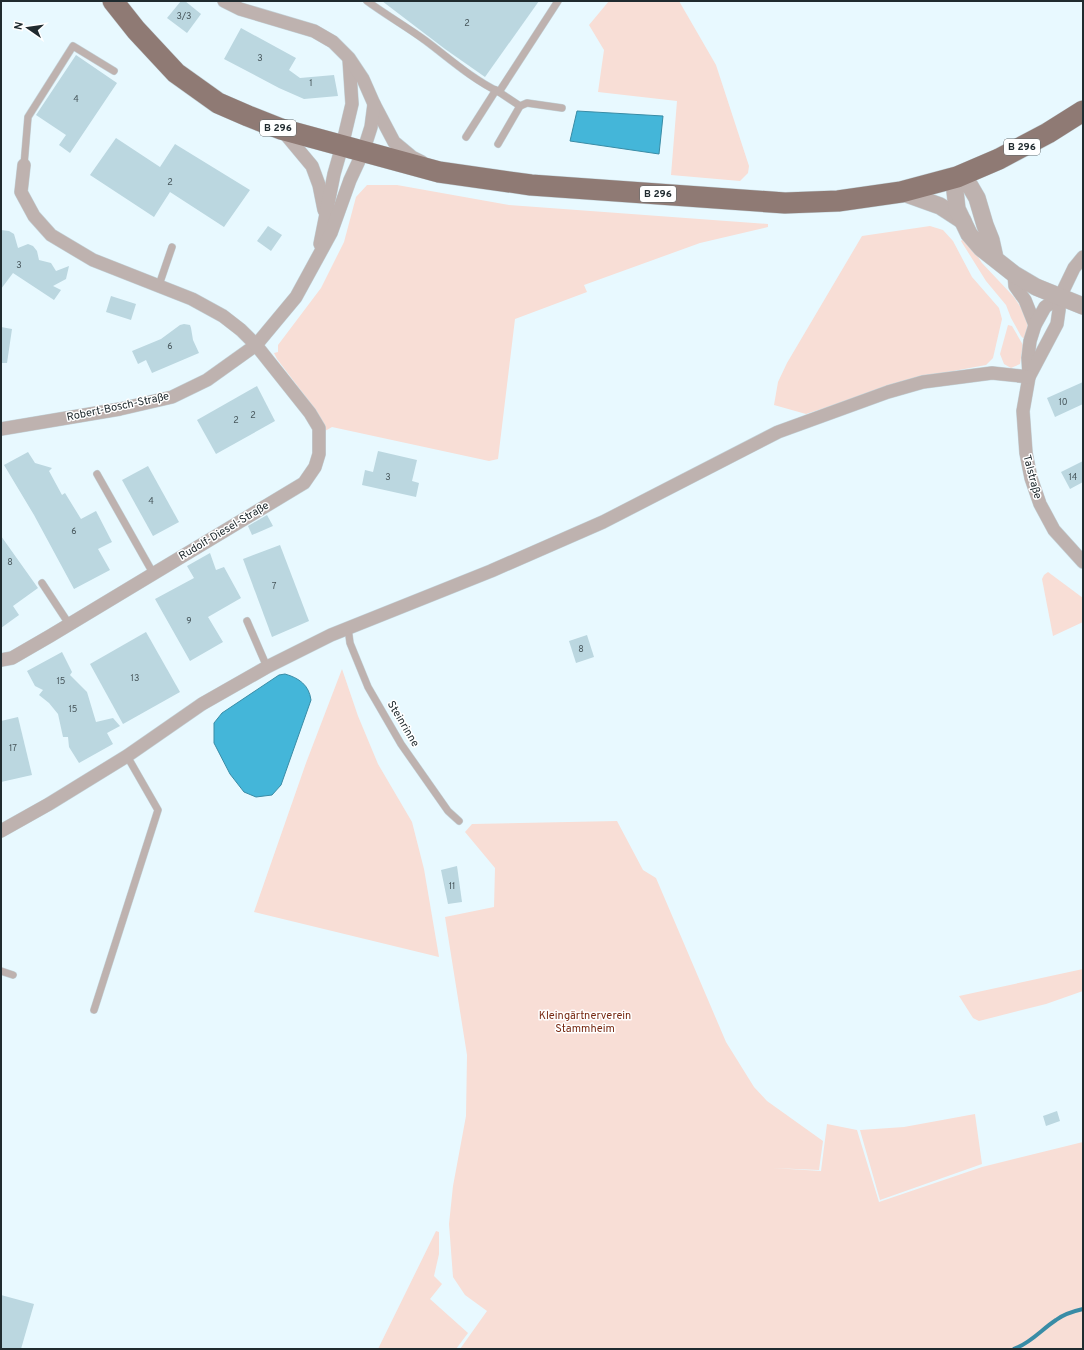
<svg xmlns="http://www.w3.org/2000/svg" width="1084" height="1350" font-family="Overpass,sans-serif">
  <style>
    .green { fill: #f8ded6 }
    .water { fill: #44b6d9; stroke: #398ca6 }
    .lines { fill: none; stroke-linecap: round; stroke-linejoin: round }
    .stream { stroke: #398ca6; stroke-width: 4 }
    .building { fill: #bbd7e0 }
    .service-casing { stroke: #c4d4da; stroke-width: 8 }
    .minor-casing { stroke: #c4d4da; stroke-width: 14 }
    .tertiary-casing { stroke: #c4d4da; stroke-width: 18 }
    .primary-casing { stroke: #c4d4da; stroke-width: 22 }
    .service { stroke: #beb2af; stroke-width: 7 }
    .minor { stroke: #beb2af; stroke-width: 13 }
    .tertiary { stroke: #beb2af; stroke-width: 17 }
    .primary { stroke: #8f7a74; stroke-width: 21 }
    .labels { text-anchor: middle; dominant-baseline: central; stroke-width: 3; stroke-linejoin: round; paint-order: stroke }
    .number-label { font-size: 9px; fill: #47565b }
    .shield { fill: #fff; stroke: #636b6d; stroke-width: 1 }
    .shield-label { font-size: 10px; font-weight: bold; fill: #202b2f }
    .street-label { font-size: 11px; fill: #202b2f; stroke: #fff }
    .park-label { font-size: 11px; fill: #772a13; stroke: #fff }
  </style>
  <rect width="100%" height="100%" fill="#e8f9ff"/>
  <g class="green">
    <path d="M 609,1 L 679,1 L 716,65 L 749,166 L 748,173 L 740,181 L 671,175 L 677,101 L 598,92 L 604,50 L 589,25 Z"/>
    <path d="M 367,185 L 397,185 L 509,205 L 768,224 L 768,227 L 700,243 L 584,285 L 587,292 L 515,319 L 498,459 L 489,461 L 332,427 L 325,431 L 315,409 L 277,359 L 274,353 L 278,352 L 278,345 L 321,288 L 344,242 L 356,197 Z"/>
    <path d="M 930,226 L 943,230 L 953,241 L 972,277 L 999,308 L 1002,319 L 993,358 L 986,365 L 921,377 L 806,414 L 774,405 L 778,382 L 787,363 L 862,236 Z"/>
    <path d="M 962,240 L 967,240 L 982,263 L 1014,297 L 1025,314 L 1028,325 L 1026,338 L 1023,338 L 1021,336 L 1011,318 L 1006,305 L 986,281 L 961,241 Z"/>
    <path d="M 1008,325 L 1012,326 L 1023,345 L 1020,364 L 1011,368 L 1004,364 L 1000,354 Z"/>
    <path d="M 1048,572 L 1083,598 L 1083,622 L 1053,636 L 1042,579 L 1044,575 Z"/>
    <path d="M 342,669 L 358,716 L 378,764 L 412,822 L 424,869 L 439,957 L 254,912 L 306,763 Z"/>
    <path d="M 617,821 L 643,870 L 656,878 L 726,1042 L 754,1087 L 767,1101 L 823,1141 L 819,1170 L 773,1168 L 821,1171 L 827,1124 L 857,1130 L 879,1202 L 982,1167 L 1083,1142 L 1083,1349 L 460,1349 L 487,1311 L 465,1295 L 453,1277 L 449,1224 L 453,1186 L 466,1116 L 467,1055 L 445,917 L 494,907 L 495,868 L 465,832 L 472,824 Z"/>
    <path d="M 1083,969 L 1083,991 L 1046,1004 L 979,1021 L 973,1018 L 959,996 Z"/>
    <path d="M 975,1114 L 982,1164 L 880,1200 L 860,1130 L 904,1127 Z"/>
    <path d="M 436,1231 L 439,1232 L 439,1254 L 434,1276 L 442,1284 L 430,1299 L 468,1333 L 456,1349 L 378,1349 Z"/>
  </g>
  <g class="water">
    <path d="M 577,111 L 663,116 L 659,154 L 570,141 Z"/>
    <path d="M 285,674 C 299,678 309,685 311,700 L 281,785 L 272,795 L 256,797 L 244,792 L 230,774 L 214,743 L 214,723 L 222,713 L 279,675 Z"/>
  </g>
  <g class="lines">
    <path class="stream" d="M 1014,1349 C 1031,1343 1042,1329 1056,1320 C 1064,1314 1074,1311 1083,1309"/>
  </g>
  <g class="building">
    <path d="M 181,1 L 185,1 L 201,14 L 187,33 L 167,18 Z"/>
    <path d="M 382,1 L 539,1 L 485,77 L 445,49 Z"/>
    <path d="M 241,28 L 296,58 L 289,70 L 300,78 L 334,75 L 338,96 L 304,99 L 279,88 L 224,59 Z"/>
    <path d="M 76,55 L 117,83 L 70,153 L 59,145 L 66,135 L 36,115 Z"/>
    <path d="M 116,138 L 160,167 L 175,144 L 250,190 L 224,227 L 170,192 L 154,217 L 90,175 Z"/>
    <path d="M 268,226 L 282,235 L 271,251 L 257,241 Z"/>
    <path d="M 1,230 L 9,231 L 14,234 L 18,248 L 28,244 L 33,246 L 37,251 L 39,260 L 51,263 L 56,271 L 69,266 L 66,279 L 53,286 L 61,290 L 54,300 L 13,273 L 1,289 Z"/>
    <path d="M 111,296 L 136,304 L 131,320 L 106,312 Z"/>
    <path d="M 184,324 L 190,325 L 191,328 L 193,340 L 199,353 L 152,373 L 146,360 L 138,364 L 132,351 L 161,339 L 180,325 Z"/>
    <path d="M 1,327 L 12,329 L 7,363 L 1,363 Z"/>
    <path d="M 1083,382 L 1083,404 L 1055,417 L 1047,398 Z"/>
    <path d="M 257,386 L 275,421 L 216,454 L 197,420 Z"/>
    <path d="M 378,451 L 417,460 L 412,481 L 419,483 L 416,497 L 362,485 L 365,470 L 373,472 Z"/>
    <path d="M 28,452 L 35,463 L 52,468 L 49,471 L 62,495 L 65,493 L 81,519 L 96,511 L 112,542 L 98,549 L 110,570 L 74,589 L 34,515 L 4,465 Z"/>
    <path d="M 1083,461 L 1083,482 L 1070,489 L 1061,472 Z"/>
    <path d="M 148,466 L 179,522 L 153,536 L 122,480 Z"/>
    <path d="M 267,515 L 273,526 L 252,535 L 248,526 Z"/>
    <path d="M 1,536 L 38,588 L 13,606 L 19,615 L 1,628 Z"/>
    <path d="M 280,545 L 309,621 L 272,637 L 243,559 Z"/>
    <path d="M 210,553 L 216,570 L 224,567 L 241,598 L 208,617 L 223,642 L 190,661 L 155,599 L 194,578 L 187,566 Z"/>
    <path d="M 146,632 L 180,692 L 123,724 L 90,664 Z"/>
    <path d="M 587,635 L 594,657 L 576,663 L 569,641 Z"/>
    <path d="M 62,652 L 72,672 L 70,675 L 87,692 L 96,722 L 113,718 L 120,726 L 107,733 L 113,744 L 79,763 L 69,747 L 68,737 L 63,737 L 58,714 L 49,703 L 39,695 L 43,690 L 35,686 L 27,671 Z"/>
    <path d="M 18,717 L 32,775 L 1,782 L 1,721 Z"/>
    <path d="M 457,866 L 462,902 L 448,904 L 441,870 Z"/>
    <path d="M 1057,1111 L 1060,1121 L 1046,1126 L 1043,1116 Z"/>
    <path d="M 1,1295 L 34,1304 L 21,1349 L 1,1349 Z"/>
  </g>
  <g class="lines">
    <g class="service-casing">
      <g id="service">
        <path d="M 367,1 C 386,15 407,27 426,41 C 450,59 472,79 499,92"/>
        <path d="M 520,106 L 527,103 L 562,108"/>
        <path d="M 466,137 L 496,90"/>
        <path d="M 498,144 L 520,106 L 499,92 L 558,1"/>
        <path d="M 24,165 L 28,117 L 73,46 L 114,71"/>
        <path d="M 159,285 L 172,247"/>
        <path d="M 97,474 L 153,573"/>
        <path d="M 42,583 L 69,624"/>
        <path d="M 247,621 L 267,667"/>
        <path d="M 348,628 L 350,643 L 368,687 L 401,744 L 448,811 L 459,821"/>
        <path d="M 1,971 L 13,975"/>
        <path d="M 94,1010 L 158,810 L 127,756"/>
      </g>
    </g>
    <g class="minor-casing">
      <g id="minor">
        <path d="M 374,104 L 394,142 L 412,157 L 422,162"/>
        <path d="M 282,130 L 312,166 L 319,185 L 324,210"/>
        <path d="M 320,244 L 334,174 L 342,146 L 352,104 L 349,59"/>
        <path d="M 1014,274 L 1015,286 L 1025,300 L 1035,325"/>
        <path d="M 1060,297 L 1045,307 L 1035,325 L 1030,341 L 1028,358 L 1029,377 L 1023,411 L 1026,453 L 1031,478 L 1040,504 L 1054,530 L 1083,562"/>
        <path d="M 1030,375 L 1057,324 L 1059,310 L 1060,297 L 1074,268 L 1083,257"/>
        <path d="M 1,429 L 120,409 L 172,397 L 207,380 L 256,345 L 296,297 L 331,233 L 350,180 L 363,152 L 371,127 L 374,104 L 363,79 L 349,58 L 333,42 L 314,31 L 240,9 L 224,1"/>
        <path d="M 1,660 L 12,658 L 50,636 L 304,483 L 315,467 L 319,454 L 319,428 L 310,413 L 256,345 L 241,330 L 223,316 L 192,299 L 93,260 L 51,235 L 34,216 L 21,192 L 24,165"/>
        <path d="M 1,831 L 49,804 L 127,756 L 202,704 L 267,667 L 331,635 L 491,571 L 603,522 L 778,432 L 888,392 L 923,382 L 992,373 L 1029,377"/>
      </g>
    </g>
    <g class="tertiary-casing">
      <g id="tertiary">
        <path d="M 901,192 L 940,206 L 963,221"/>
        <path d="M 995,258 L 991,240 L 985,225 L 977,198 L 970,186 L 957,177 L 955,191 L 957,209 L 969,234 L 981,248 L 1014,274 L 1036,287 L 1083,306"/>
      </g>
    </g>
    <g class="primary-casing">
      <path id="primary" d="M 113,1 L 136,30 L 176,73 L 218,103 L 248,116 L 281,129 L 439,172 L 531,185 L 785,203 L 838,201 L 901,192 L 957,177 L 999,159 L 1048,133 L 1083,111"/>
    </g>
    <use href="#service" class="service"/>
    <use href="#minor" class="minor"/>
    <use href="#tertiary" class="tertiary"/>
    <use href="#primary" class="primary"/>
  </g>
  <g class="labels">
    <g class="number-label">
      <text x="184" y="16">3/3</text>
      <text x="467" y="23">2</text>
      <text x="260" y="58">3</text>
      <text x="311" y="83">1</text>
      <text x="76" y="99">4</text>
      <text x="170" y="182">2</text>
      <text x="19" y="265">3</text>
      <text x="170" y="346">6</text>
      <text x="1063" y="402">10</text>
      <text x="253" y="415">2</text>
      <text x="236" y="420">2</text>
      <text x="388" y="477">3</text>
      <text x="1073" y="477">14</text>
      <text x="151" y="501">4</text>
      <text x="74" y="531">6</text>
      <text x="10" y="562">8</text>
      <text x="274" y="586">7</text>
      <text x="189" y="621">9</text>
      <text x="581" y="649">8</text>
      <text x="135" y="678">13</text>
      <text x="61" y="681">15</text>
      <text x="73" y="709">15</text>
      <text x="13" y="748">17</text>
      <text x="452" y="886">11</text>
    </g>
    <g class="shield">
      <rect x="260" y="120" width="36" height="16" rx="3"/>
      <rect x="1004" y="139" width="36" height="16" rx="3"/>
      <rect x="640" y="186" width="36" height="16" rx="3"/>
    </g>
    <g class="shield-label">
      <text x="278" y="128">B 296</text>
      <text x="1022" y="147">B 296</text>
      <text x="658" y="194">B 296</text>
    </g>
    <g class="street-label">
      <text transform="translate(118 407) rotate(-12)">Robert-Bosch-Straße</text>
      <text transform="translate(1032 477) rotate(75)">Talstraße</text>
      <text transform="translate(224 531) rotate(-31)">Rudolf-Diesel-Straße</text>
      <text transform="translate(403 724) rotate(59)">Steinrinne</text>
    </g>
    <g class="park-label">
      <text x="585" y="1016">Kleingärtnerverein<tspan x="585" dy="13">Stammheim</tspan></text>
    </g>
  </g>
  <rect width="1084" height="1350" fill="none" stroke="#202b2f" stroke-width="4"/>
  <g transform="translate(28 28) rotate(283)" stroke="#ffffff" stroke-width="3" paint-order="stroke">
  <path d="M0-3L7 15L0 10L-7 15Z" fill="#202b2f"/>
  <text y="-6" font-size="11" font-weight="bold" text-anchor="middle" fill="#202b2f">N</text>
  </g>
</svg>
